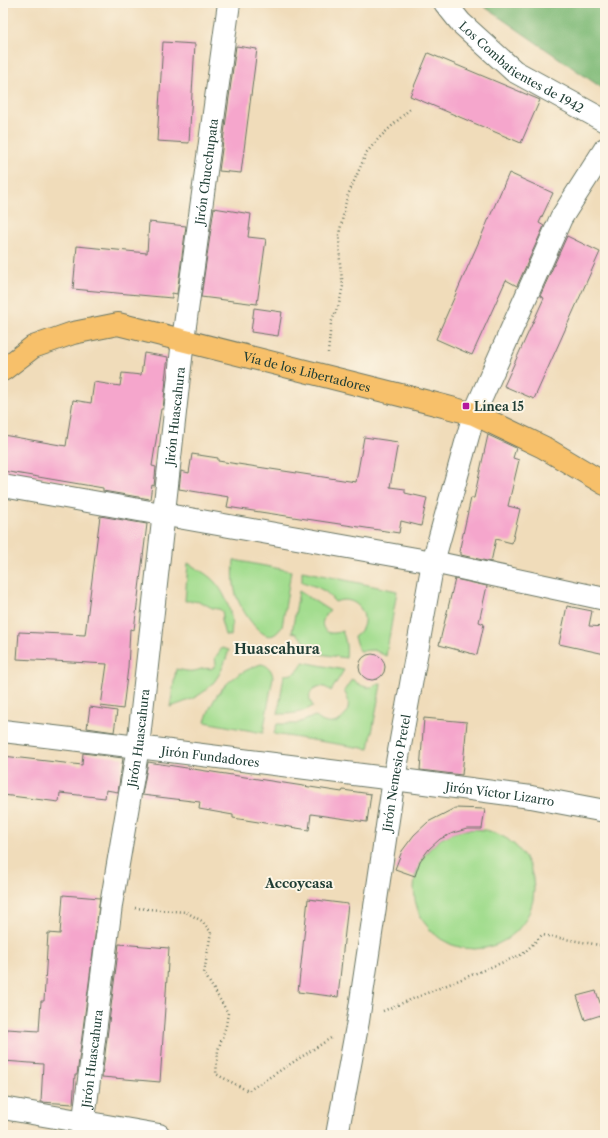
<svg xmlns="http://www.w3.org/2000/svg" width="608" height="1138" font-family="'Libre Caslon Text',serif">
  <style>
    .green { fill: #a3dd8f; stroke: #618d62 }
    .forest { fill: #82bc7a; stroke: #507c57 }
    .building { fill: #f5a6cc }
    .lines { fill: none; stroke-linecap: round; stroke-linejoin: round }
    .minor-casing { stroke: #687563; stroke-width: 24 }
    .tertiary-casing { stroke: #687563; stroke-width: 24 }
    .trunk-casing { stroke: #687563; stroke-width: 24 }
    .path { stroke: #687563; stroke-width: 2.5; stroke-dasharray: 1 3; stroke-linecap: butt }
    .minor { stroke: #fff; stroke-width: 22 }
    .tertiary { stroke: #fff; stroke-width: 22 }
    .trunk { stroke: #f7c06b; stroke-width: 22 }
    .poi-dot { fill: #b5179e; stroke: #fcf5e5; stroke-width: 1.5 }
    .labels { text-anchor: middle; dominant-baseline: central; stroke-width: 4; stroke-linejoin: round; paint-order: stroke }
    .street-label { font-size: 12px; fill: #1f3d34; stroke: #fcf5e5 }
    .poi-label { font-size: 12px; font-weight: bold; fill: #1f3d34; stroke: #fcf5e5; text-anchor: start }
    .neighbourhood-label { font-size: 13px; font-weight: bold; fill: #1f3d34; stroke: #fcf5e5 }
    .quarter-label { font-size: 14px; font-weight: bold; fill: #1f3d34; stroke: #fcf5e5 }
  </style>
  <rect width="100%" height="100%" fill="#fcf5e5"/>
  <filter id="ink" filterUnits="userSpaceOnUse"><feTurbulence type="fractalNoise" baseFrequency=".025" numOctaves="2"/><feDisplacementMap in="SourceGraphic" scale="8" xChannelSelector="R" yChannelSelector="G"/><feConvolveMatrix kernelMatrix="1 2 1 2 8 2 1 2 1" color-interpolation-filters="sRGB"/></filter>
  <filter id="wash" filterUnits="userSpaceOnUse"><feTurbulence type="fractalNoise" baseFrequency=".012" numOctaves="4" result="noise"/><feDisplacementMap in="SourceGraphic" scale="16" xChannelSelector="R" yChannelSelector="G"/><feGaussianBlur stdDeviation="0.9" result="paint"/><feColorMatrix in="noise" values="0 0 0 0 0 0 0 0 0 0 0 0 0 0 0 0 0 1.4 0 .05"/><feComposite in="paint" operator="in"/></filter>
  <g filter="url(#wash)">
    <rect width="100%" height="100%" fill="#f0dcba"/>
    <g class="green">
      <path d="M 234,560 L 291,571 L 282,627 C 278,632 273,638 266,635 C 254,630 240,607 236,595 C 233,583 233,572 234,560 Z"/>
      <path d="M 188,563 C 197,569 206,573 214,581 C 227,595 234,616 231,636 L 225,635 L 221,620 L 223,616 L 222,611 L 219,609 C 212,609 209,606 203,603 C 197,601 191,601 185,601 Z"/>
      <path d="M 302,571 L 397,591 L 386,656 L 374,650 L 359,651 L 354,637 C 376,623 359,592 335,602 L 326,592 L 317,587 L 302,582 Z"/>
      <path d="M 299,591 L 330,611 C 315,623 324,639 342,631 C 346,640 347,648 346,658 L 307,652 C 307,641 301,636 292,632 Z"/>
      <path d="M 222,648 L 229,650 C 218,686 205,696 170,707 L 176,669 C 182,670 188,672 194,671 C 200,670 204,667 211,669 L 214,667 L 216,663 L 215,658 Z"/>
      <path d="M 303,662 L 344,670 L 331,691 C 325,686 320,685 313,689 C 308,695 309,700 313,706 C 301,714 291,714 278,714 L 284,675 C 294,675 300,671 303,662 Z"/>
      <path d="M 261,664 C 268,665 272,670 273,677 L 263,733 L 205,722 C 214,691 231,675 261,664 Z"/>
      <path d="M 352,679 C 357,683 363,688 371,687 C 375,686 376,684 381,684 L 369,749 L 274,734 L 277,724 L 296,724 L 315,716 C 333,735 359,713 344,691 Z"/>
      <circle cx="474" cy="889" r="60"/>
    </g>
    <path class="forest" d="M 479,3 L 605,3 L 605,90 Z"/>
    <g id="blocks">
      <g class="building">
        <path d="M 163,42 L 195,44 L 189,143 L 157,141 Z"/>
        <path d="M 236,46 L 257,49 L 241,173 L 219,171 Z"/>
        <path d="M 428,53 L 540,100 L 521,143 L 410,96 Z"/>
        <path d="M 509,173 L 553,193 L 539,223 L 544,226 L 517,286 L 506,280 L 472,355 L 436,339 Z"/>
        <path d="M 214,208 L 251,214 L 248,237 L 266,239 L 257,304 L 201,297 Z"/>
        <path d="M 149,222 L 186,226 L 177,294 L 172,293 L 172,298 L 73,289 L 77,246 L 147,253 Z"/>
        <path d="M 567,236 L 600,252 L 534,399 L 504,386 L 544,298 L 540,296 Z"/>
        <path d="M 254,308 L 282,312 L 278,336 L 251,332 Z"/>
        <path d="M 144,353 L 168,357 L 165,379 L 166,379 L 163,409 L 161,409 L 152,466 L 156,467 L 154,486 L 152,485 L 150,499 L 103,491 L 103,488 L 3,471 L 3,435 L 66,446 L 73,400 L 91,403 L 94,382 L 120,386 L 122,373 L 141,375 Z"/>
        <path d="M 488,435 L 516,448 L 513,458 L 519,460 L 508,506 L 520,509 L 512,543 L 496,539 L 491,562 L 461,555 L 461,552 L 459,552 L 471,498 L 474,498 Z"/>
        <path d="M 364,437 L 398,442 L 390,487 L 405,489 L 405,493 L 427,498 L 421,526 L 401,521 L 399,533 L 227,507 L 229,497 L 179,489 L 181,471 L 189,473 L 192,454 L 218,458 L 218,461 L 356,482 Z"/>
        <path d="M 100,516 L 147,524 L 134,630 L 130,629 L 128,668 L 123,709 L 101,706 L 107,664 L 17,659 L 19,632 L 85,635 Z"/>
        <path d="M 455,579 L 487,586 L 479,622 L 484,624 L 477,655 L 439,645 Z"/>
        <path d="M 567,606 L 592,611 L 589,626 L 605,627 L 605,654 L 559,644 Z"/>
        <circle cx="372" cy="667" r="13"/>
        <path d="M 90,707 L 117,711 L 114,732 L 87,728 Z"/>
        <path d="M 424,718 L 467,722 L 462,775 L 420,770 Z"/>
        <path d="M 83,753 L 123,758 L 118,792 L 106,790 L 105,798 L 60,793 L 59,802 L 3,795 L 3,756 L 82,765 Z"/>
        <path d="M 148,762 L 342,792 L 343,790 L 371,794 L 367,822 L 311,814 L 309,830 L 233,818 L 233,815 L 199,809 L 200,802 L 142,795 Z"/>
        <path d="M 455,808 L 485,809 L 482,829 L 467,829 L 453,833 L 440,839 L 429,849 L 420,861 L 415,876 L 395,869 L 402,851 L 414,835 L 428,822 Z"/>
        <path d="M 63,895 L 100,898 L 77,1075 L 75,1075 L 73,1104 L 41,1102 L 43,1064 L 4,1061 L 7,1029 L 39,1031 L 41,1001 L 44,1001 L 48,933 L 60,934 Z"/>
        <path d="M 308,899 L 348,904 L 338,997 L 298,992 Z"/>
        <path d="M 119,944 L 169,948 L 160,1082 L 102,1077 Z"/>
        <path d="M 596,991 L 604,1014 L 585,1020 L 577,996 Z"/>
      </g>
    </g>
  </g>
  <g filter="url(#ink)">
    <use href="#blocks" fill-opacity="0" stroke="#687563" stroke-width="1"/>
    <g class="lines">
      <g class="minor-casing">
        <g id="minor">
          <path id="s1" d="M 445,3 L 461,23 L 514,71 L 605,121"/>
          <path d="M 3,486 L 433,562 L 605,599"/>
          <path id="s2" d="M 3,731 L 138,747 L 394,779 L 531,797 L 605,811"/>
          <path d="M 3,1108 L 159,1135"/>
          <path id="s3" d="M 82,1135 L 111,905 L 138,747 L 183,340"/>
          <path id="s4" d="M 337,1135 L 358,1021 L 394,779 L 433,562 L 474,414 L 561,218 L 605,149"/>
        </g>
      </g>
      <g class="tertiary-casing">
        <g id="tertiary">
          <path id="s5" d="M 183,340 L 229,3"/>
        </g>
      </g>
      <g class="trunk-casing">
        <g id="trunk">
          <path id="s6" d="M 3,370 L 33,347 L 73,333 L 118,324 L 424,401 L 474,414 L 543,447 L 605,484"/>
        </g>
      </g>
      <g class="path">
        <path d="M 328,353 L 331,323 L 339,304 L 343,286 L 340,264 L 339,235 L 347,197 L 367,152 L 379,138 L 410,109"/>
        <path d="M 135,908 L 186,912 L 202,921 L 211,932 L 204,973 L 228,1013 L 226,1026 L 218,1050 L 216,1074 L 248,1091 L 331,1038"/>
        <path d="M 383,1011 L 523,954 L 542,935 L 605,946"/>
      </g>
      <use href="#minor" class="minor"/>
      <use href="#tertiary" class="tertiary"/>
      <use href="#trunk" class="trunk"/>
    </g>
  </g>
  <rect class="poi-dot" x="462" y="402" width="8" height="8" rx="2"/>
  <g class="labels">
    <g class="street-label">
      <text stroke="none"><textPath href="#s1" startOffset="101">Los Combatientes de 1942</textPath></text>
      <text stroke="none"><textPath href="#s5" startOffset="170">Jirón Chucchupata</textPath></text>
      <text stroke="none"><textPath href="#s6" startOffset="321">Vía de los Libertadores</textPath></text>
      <text stroke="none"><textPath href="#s3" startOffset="725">Jirón Huascahura</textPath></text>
      <text stroke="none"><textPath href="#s3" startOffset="401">Jirón Huascahura</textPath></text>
      <text stroke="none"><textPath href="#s2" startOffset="209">Jirón Fundadores</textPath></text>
      <text stroke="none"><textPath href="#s4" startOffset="367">Jirón Nemesio Pretel</textPath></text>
      <text stroke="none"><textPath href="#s2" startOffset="501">Jirón Víctor Lizarro</textPath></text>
      <text stroke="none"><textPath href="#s3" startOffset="77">Jirón Huascahura</textPath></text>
    </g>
    <g class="poi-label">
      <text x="474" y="406">Línea 15</text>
    </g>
    <g class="neighbourhood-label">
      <text x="299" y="883">Accoycasa</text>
    </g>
    <g class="quarter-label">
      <text x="277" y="649">Huascahura</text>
    </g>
  </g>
  <rect width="608" height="1138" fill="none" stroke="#fcf5e5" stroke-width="16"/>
</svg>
